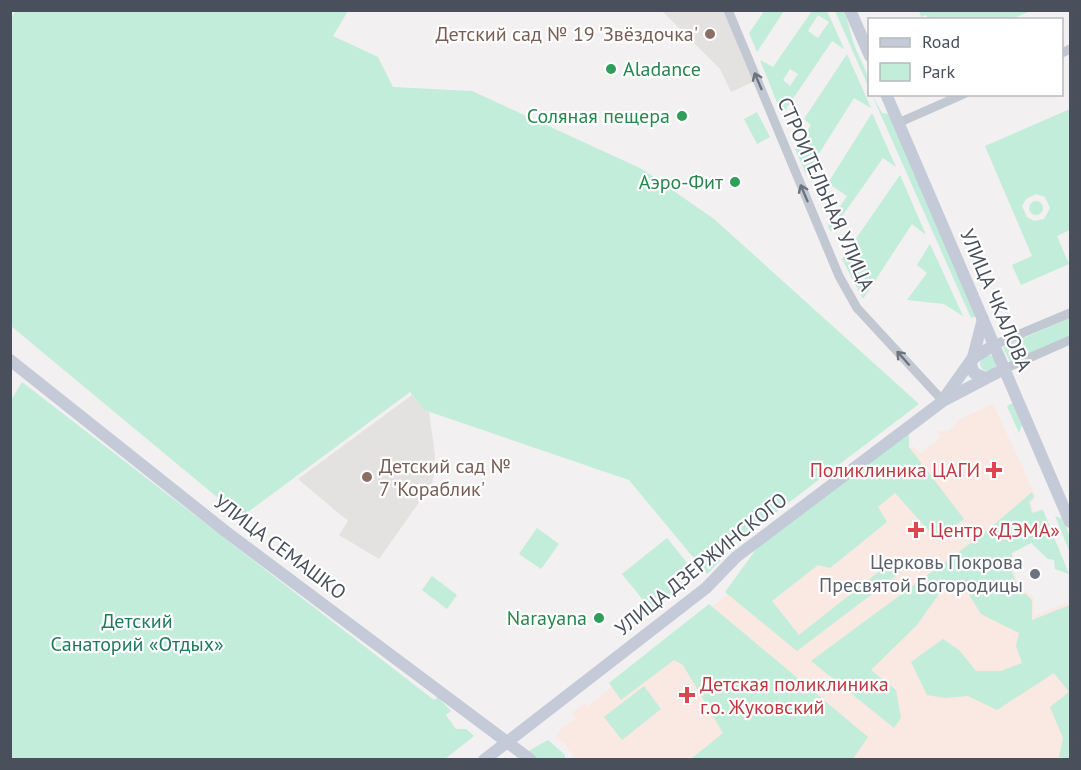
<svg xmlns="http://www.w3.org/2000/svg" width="1081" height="770" font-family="'PT Sans',sans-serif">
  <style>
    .education { fill: #e3e2e1 }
    .medical { fill: #fae8e2 }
    .green { fill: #c1edda; fill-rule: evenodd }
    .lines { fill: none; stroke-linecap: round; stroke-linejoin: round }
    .street { stroke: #c1c8d1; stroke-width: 9 }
    .secondary { stroke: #c4cad7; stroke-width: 12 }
    .oneway { stroke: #6d747f }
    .education-dot { fill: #8d6e63; stroke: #fff; stroke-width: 2 }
    .leisure-dot { fill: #2e9e5b; stroke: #fff; stroke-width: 2 }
    .health-dot { fill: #e0444e; stroke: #fff; stroke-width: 2 }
    .worship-dot { fill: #6b7280; stroke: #fff; stroke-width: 2 }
    .labels { text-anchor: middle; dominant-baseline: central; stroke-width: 4.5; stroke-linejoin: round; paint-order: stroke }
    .education-label { font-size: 20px; fill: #785e54; stroke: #fff; text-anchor: end }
    .leisure-label { font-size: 20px; fill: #27864d; stroke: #fff; text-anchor: end }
    .street-label { font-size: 20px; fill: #49505c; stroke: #fff }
    .health-label { font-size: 20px; fill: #be3a42; stroke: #fff; text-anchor: start }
    .worship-label { font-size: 20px; fill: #5b616d; stroke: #fff; text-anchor: end }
    .park-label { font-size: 20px; fill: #1d7a5b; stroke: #fff }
  </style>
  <rect width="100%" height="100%" fill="#f2f0f0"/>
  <g class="education">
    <path d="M 662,11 L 724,11 L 753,82 L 731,92 L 720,69 Z"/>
    <path d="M 412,395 L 424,410 L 429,412 L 435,455 L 434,474 L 432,484 L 379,559 L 339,535 L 348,521 L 298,479 Z"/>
  </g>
  <path class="medical" d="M 993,404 L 1036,497 L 1031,503 L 1033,512 L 1041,509 L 1049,530 L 1018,544 L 1014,552 L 1013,565 L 1017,583 L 1022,593 L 1026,591 L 1034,597 L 1034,616 L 1070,601 L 1070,759 L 576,760 L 564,743 L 555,737 L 560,733 L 558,731 L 576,718 L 572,713 L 585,703 L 588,706 L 913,446 L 920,454 L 941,437 L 937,431 L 949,431 L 960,419 Z"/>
  <g class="green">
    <path d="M 16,10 L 348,11 L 333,36 L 378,57 L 393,87 L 472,91 L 642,169 L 714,219 L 919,404 L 738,541 L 736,539 L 718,555 L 721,560 L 707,574 L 629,480 L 424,410 L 410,392 L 241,517 L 11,326 L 10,20 Z"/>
    <path d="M 761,11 L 784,11 L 757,52 L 749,33 L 763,13 Z"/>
    <path d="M 812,11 L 827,11 L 844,49 L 832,41 L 782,115 L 760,60 L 773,67 ZM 818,15 L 829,22 L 818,38 L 808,31 ZM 790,69 L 798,74 L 790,86 L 783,80 Z"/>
    <path d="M 835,11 L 844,11 C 848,20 849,29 852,38 C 857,57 869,69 869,88 Z"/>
    <path d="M 919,11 L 1031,11 L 1011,19 L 928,19 L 926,15 L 921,17 Z"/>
    <path d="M 847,54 L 871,108 L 854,98 L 806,174 L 795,149 L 811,125 L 804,119 Z"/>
    <path d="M 872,95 L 882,113 L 889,114 L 976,316 L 971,318 Z"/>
    <path d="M 1070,109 L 1070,230 L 1057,236 L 1069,264 L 1021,285 L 1012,265 L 1032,256 L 985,146 ZM 1036,194 L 1045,197 L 1050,208 L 1044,219 L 1034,221 L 1027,217 L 1022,206 L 1026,199 Z"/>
    <path d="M 757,112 L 770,137 L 757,144 L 744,119 Z"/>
    <path d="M 872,113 L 896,167 L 883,158 L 831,232 L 828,225 L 847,196 L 828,183 Z"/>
    <path d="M 900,175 L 926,235 L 912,224 L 863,299 L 842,259 Z"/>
    <circle cx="1036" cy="208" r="7"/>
    <path d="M 930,244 L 963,316 L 944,304 L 907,300 L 927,273 L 917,265 Z"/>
    <path d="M 1070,318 L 1070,336 L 1010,362 L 1003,347 Z"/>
    <circle cx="988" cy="363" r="8"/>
    <path d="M 22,382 L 434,700 L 438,697 L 451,711 L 446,715 L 456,729 L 466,729 L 474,736 L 445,759 L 11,760 L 10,402 Z"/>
    <path d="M 1013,403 L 1022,425 L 1019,433 L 1007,406 Z"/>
    <path d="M 909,431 L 909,447 L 964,519 L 937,540 L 895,493 L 878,507 L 887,522 L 830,568 L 818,565 L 772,601 L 799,635 L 891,562 L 901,572 L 797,651 L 725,592 L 757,548 Z"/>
    <path d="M 1032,492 L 1034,497 L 1029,502 L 1032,513 L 1043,510 L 1069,574 L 1055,569 L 1054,560 L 1048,559 L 1031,543 L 1012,553 L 1012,572 L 1020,594 L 1026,594 L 1032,600 L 1032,620 L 1070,605 L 1070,759 L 1059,757 L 1063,738 L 1050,707 L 1069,692 L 1054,673 L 997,710 L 968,696 L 945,698 L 927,695 L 911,662 L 943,639 L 959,650 L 976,671 L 1001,671 L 1022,663 L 1016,646 L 1019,633 L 981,614 L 962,583 L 946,584 L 917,625 L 871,670 L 896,690 L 901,718 L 894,728 L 811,661 L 983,534 Z"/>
    <path d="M 1055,516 L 1063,519 L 1070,537 L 1070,553 Z"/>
    <path d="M 537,528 L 559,544 L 541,569 L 519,554 Z"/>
    <path d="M 667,538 L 696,574 L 652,611 L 622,574 Z"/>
    <path d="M 432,576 L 457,595 L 447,609 L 422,590 Z"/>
    <path d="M 709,604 L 868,737 L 853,759 L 691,759 L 723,733 L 683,665 L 674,660 L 621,700 L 609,683 Z"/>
    <path d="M 644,686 L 661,709 L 622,740 L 604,717 Z"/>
    <path d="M 548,740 L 565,755 L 565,759 L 536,759 L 527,752 Z"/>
  </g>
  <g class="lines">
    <g class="street">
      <path d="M 728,10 L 839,276 L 857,308 L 943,401"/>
      <path d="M 1062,53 L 1070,49"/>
      <path d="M 898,123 L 964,94"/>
      <path d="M 994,345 L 1070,313"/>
      <path d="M 1004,369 L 1070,340"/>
    </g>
    <g class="secondary">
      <path d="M 850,10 L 870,56"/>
      <path d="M 886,94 L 1070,522"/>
      <path d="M 983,319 L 971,365 L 974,373 L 985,378"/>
      <path d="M 10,360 L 225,531 L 531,760"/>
      <path d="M 945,397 L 972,359 L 994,345"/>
      <path d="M 484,760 L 706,588 L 736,557 L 943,401 L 1004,369"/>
    </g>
  </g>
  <defs><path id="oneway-shaft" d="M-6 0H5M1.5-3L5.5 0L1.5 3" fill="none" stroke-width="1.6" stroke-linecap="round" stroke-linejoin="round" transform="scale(1.5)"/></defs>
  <g class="oneway">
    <use href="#oneway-shaft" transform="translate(758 81) rotate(-113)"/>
    <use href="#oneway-shaft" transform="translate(804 193) rotate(-113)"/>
    <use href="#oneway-shaft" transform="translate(903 358) rotate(-132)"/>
  </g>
  <g class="education-dot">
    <circle cx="710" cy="34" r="6"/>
    <circle cx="367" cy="477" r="6"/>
  </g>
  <g class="leisure-dot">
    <circle cx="611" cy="69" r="6"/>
    <circle cx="682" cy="116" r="6"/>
    <circle cx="735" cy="182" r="6"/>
    <circle cx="599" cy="618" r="6"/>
  </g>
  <g class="health-dot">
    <path d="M991 461h6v6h6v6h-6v6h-6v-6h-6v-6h6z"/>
    <path d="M913 521h6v6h6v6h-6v6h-6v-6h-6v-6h6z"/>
    <path d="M684 686h6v6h6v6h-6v6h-6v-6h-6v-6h6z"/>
  </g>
  <circle class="worship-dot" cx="1035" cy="574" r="6"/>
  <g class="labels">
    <g class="education-label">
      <text x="698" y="34">Детский сад № 19 'Звёздочка'</text>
      <text x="379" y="466" text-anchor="start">Детский сад №<tspan x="379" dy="23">7 'Кораблик'</tspan></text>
    </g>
    <g class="leisure-label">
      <text x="623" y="69" text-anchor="start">Aladance</text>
      <text x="670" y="116">Соляная пещера</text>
      <text x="723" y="182">Аэро-Фит</text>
      <text x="587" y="618">Narayana</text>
    </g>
    <g class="street-label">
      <text transform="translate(826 194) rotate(66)">СТРОИТЕЛЬНАЯ УЛИЦА</text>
      <text transform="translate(996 300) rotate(67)">УЛИЦА ЧКАЛОВА</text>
      <text transform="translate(280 547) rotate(37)">УЛИЦА СЕМАШКО</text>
      <text transform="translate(701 564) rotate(-39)">УЛИЦА ДЗЕРЖИНСКОГО</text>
    </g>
    <g class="health-label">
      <text x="980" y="470" text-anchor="end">Поликлиника ЦАГИ</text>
      <text x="930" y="530">Центр «ДЭМА»</text>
      <text x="700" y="684">Детская поликлиника<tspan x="700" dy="23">г.о. Жуковский</tspan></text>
    </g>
    <g class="worship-label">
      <text x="1023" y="562">Церковь Покрова<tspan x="1023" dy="23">Пресвятой Богородицы</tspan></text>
    </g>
    <g class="park-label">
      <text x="137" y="621">Детский<tspan x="137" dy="23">Санаторий «Отдых»</tspan></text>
    </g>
  </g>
  <rect width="1081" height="770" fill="none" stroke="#49505c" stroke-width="24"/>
  <rect x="868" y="18" width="195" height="78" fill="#ffffff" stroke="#b6b9be" stroke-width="1.5"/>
  <rect x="880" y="38" width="30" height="9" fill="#c4cad7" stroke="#b6b9be" stroke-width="1.5"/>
  <text x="922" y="48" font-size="18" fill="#49505c">Road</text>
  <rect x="880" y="63" width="30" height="18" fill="#c1edda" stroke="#b6b9be" stroke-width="1.5"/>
  <text x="922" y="78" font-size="18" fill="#49505c">Park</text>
</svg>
